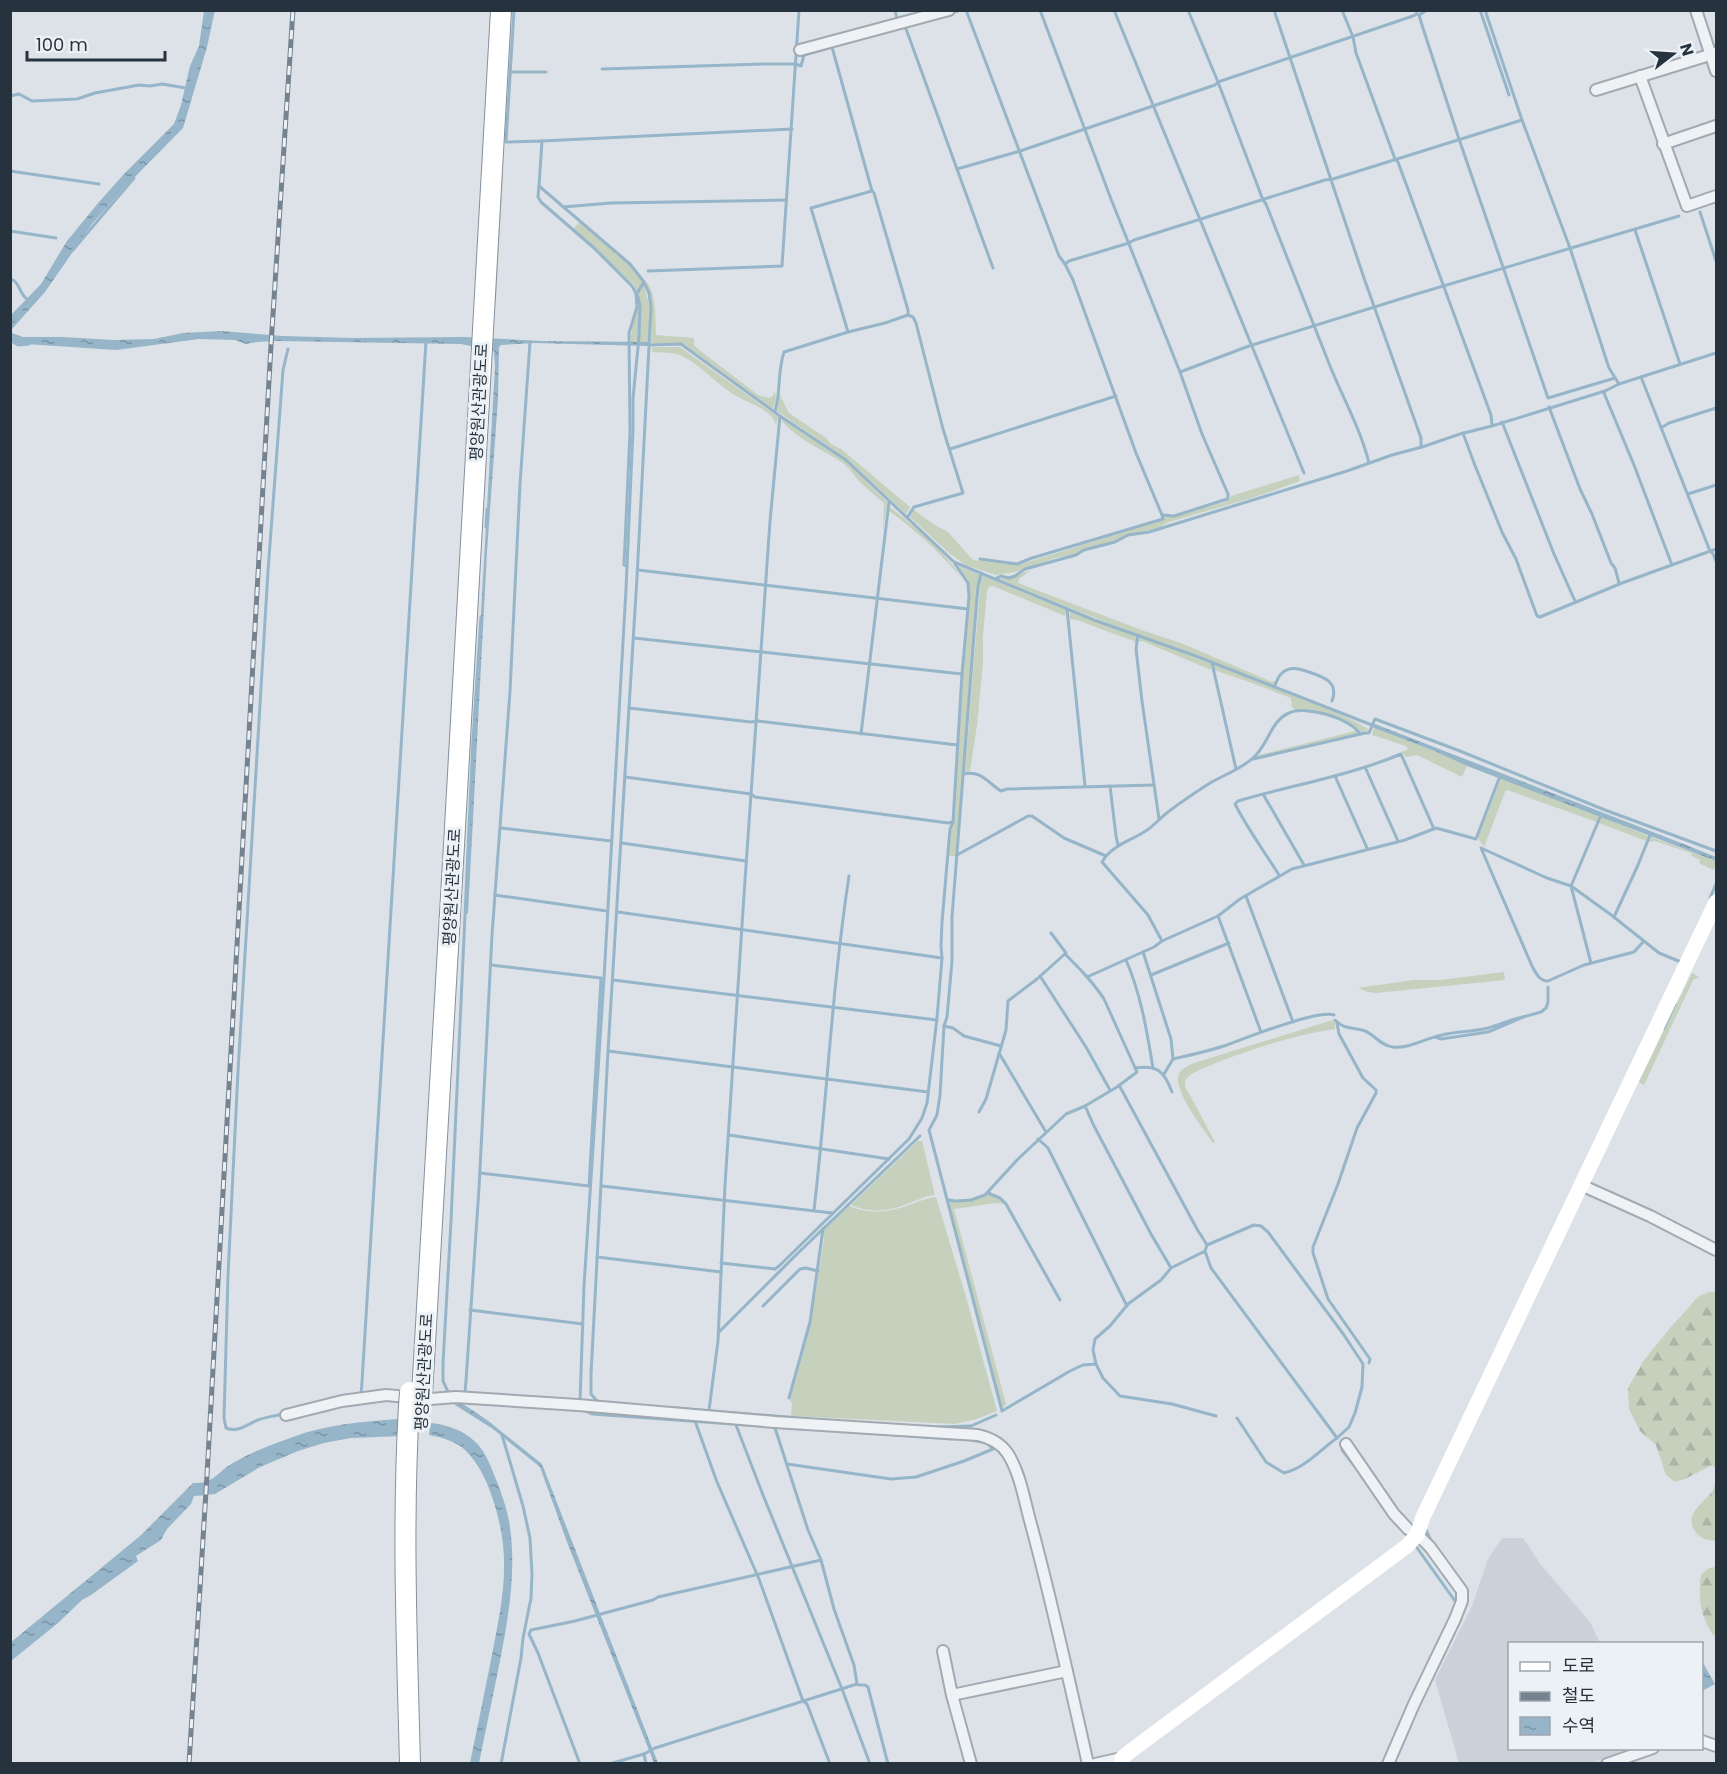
<svg xmlns="http://www.w3.org/2000/svg" width="1727" height="1774" font-family="Poppins,'Noto Sans KR',sans-serif">
  <style>
    .built { fill: #cad1d9 }
    .grass { fill: #c5d1bd }
    .forest { fill: url(#forest-firs) }
    .water { fill: url(#water-ripples) }
    .pier { fill: #dce2e7 }
    .lines { fill: none; stroke-linecap: round; stroke-linejoin: round }
    .stream { stroke: #96b5c9; stroke-width: 3 }
    .street-casing { stroke: #a2aab1; stroke-width: 14 }
    .highway-casing { stroke: #83919e; stroke-width: 22 }
    .street { stroke: #eff2f5; stroke-width: 10 }
    .secondary { stroke: #fff; stroke-width: 15 }
    .highway { stroke: #fff; stroke-width: 20 }
    .rail-casing { stroke: #758391; stroke-width: 5 }
    .rail { stroke: #ecf1f5; stroke-width: 3; stroke-dasharray: 9; stroke-linecap: butt }
    .highway-bridge-casing { stroke: #83919e; stroke-width: 22; stroke-linecap: butt }
    .highway-bridge { stroke: #fff; stroke-width: 20 }
    .labels { text-anchor: middle; dominant-baseline: central; stroke-width: 6; stroke-linejoin: round; paint-order: stroke }
    .street-label { font-size: 16px; fill: #26323e; stroke: #ecf1f5 }
  </style>
  <defs>
    <pattern id="forest-firs" width="22" height="20" patternUnits="userSpaceOnUse" patternTransform="scale(1.5)"><rect width="22" height="20" fill="#c5d1bd"/><path d="M5 1l3.5 6h-7zM16 11l3.5 6h-7z" fill="#a9b4a4"/></pattern>
    <pattern id="water-ripples" width="26" height="14" patternUnits="userSpaceOnUse" patternTransform="scale(1.5)"><rect width="26" height="14" fill="#96b5c9"/><path d="M2 4q2-2 4 0t4 0M15 11q2-2 4 0t4 0" fill="none" stroke="#7a94a5"/></pattern>
  </defs>
  <rect width="100%" height="100%" fill="#dce2e7"/>
  <path class="built" d="M 1502,1538 L 1523,1538 L 1541,1565 L 1590,1622 L 1600,1643 L 1510,1644 L 1510,1748 L 1628,1749 L 1592,1763 L 1459,1763 L 1435,1680 L 1472,1606 L 1488,1559 Z"/>
  <g class="grass">
    <path d="M 499,169 L 503,172 L 496,301 L 491,305 Z"/>
    <path d="M 580,222 L 630,265 L 643,282 L 637,292 L 634,285 L 573,229 Z"/>
    <path d="M 646,281 C 657,294 655,318 656,335 L 694,338 L 694,345 L 698,349 L 758,395 L 769,398 L 773,396 L 775,391 L 776,400 L 773,409 L 684,344 L 651,343 L 652,308 Z"/>
    <path d="M 644,284 L 650,309 L 649,342 L 639,342 L 640,306 L 638,293 Z"/>
    <path d="M 636,295 L 639,306 L 638,342 L 631,342 C 630,326 638,312 636,295 Z"/>
    <path d="M 652,347 L 680,347 L 778,417 L 776,426 C 775,410 745,402 733,394 C 715,383 700,364 680,355 C 672,352 661,353 652,352 Z"/>
    <path d="M 779,393 L 789,413 L 826,438 L 831,444 L 841,449 L 910,507 L 906,514 L 847,459 L 777,411 Z"/>
    <path d="M 783,419 L 846,461 L 887,502 L 883,532 L 884,503 C 876,496 867,489 859,481 C 853,474 848,466 840,461 C 819,448 797,439 781,420 Z"/>
    <path d="M 1299,475 L 1300,481 L 1255,497 L 1169,522 L 1158,528 L 1128,535 L 1115,541 L 1084,549 L 1077,554 L 1056,558 L 1015,572 L 996,575 L 966,565 L 950,554 L 910,517 L 914,510 L 933,524 L 948,532 L 973,560 L 1018,565 L 1160,521 L 1164,516 L 1172,517 L 1225,502 L 1230,500 L 1231,496 Z"/>
    <path d="M 890,507 C 916,528 944,550 962,578 C 940,553 916,530 889,511 Z"/>
    <path d="M 958,566 L 980,575 L 974,621 L 956,856 L 949,856 L 951,829 L 954,822 L 963,674 L 970,597 L 968,580 Z"/>
    <path d="M 1031,570 L 1019,579 L 1018,583 L 1144,631 L 1181,643 L 1272,682 L 1275,681 L 1273,685 C 1181,650 1087,617 997,578 L 1002,577 L 1008,579 Z"/>
    <path d="M 981,575 L 1066,610 L 1065,616 L 993,586 L 989,587 L 987,591 L 983,636 L 983,663 L 977,725 L 970,771 L 965,772 Z"/>
    <path d="M 1070,612 L 1137,635 L 1136,646 L 1134,641 C 1120,636 1106,631 1093,626 C 1084,623 1079,619 1070,619 Z"/>
    <path d="M 1139,636 L 1211,664 L 1211,670 L 1147,643 L 1143,641 L 1138,642 Z"/>
    <path d="M 1213,664 L 1340,714 L 1360,724 L 1369,730 L 1361,732 C 1347,715 1316,709 1295,710 L 1292,707 L 1291,698 L 1252,683 L 1214,670 Z"/>
    <path d="M 1353,727 L 1358,734 L 1255,758 L 1259,755 L 1355,731 Z"/>
    <path d="M 1374,728 L 1432,750 L 1467,766 L 1462,777 L 1417,755 L 1406,757 L 1402,752 L 1408,749 L 1406,746 L 1372,735 Z"/>
    <path d="M 1501,778 L 1599,816 L 1597,822 L 1507,790 L 1505,792 L 1484,847 L 1478,838 Z"/>
    <path d="M 1602,817 L 1648,836 L 1646,841 L 1599,823 Z"/>
    <path d="M 1651,837 L 1716,861 L 1716,866 L 1713,870 L 1699,863 L 1700,860 L 1692,856 L 1691,853 L 1655,841 L 1648,842 Z"/>
    <path d="M 1504,972 L 1505,980 L 1376,993 L 1368,992 L 1358,988 L 1413,980 L 1440,980 Z"/>
    <path d="M 1692,973 L 1699,977 L 1693,980 L 1644,1085 L 1639,1082 Z"/>
    <path d="M 1333,1020 L 1335,1022 L 1335,1029 C 1295,1035 1258,1047 1221,1061 C 1212,1065 1193,1071 1187,1078 C 1184,1081 1185,1082 1185,1086 L 1215,1142 L 1213,1143 C 1204,1130 1169,1086 1180,1072 C 1184,1067 1191,1064 1197,1062 Z"/>
    <path d="M 918,1141 L 922,1141 L 935,1195 C 926,1196 920,1199 912,1202 C 891,1211 872,1214 851,1205 Z"/>
    <path d="M 988,1194 L 999,1198 L 1005,1204 L 996,1203 L 954,1209 L 1006,1404 L 1002,1409 L 948,1200 C 962,1202 977,1201 988,1194 Z"/>
    <path d="M 936,1197 L 966,1297 L 997,1411 L 977,1419 L 955,1424 L 791,1416 L 792,1402 L 790,1401 L 811,1322 L 824,1239 L 824,1230 L 849,1206 C 870,1215 891,1212 912,1204 C 920,1201 927,1198 936,1197 Z"/>
  </g>
  <g class="forest">
    <path d="M 1709,1292 L 1716,1292 L 1716,1468 L 1712,1465 L 1685,1479 L 1675,1482 L 1666,1475 L 1656,1445 L 1640,1431 L 1629,1409 L 1628,1388 L 1644,1360 L 1671,1327 L 1699,1296 Z"/>
    <path d="M 1716,1481 L 1716,1541 C 1707,1540 1700,1539 1695,1531 C 1683,1513 1705,1503 1713,1490 C 1713,1490 1716,1482 1716,1481 Z"/>
    <path d="M 1716,1567 L 1716,1634 L 1713,1635 C 1700,1615 1698,1598 1701,1575 L 1709,1568 Z"/>
  </g>
  <g class="water">
    <path d="M 215,10 L 207,47 L 183,128 L 123,189 L 92,224 L 45,292 L 12,329 L 12,333 L 23,337 L 62,337 L 114,340 L 154,339 L 183,333 L 221,331 L 283,336 L 352,338 L 464,337 L 542,341 L 649,342 L 648,346 L 534,343 L 501,345 L 499,347 L 498,399 L 487,552 L 468,914 L 466,913 L 474,736 L 495,367 L 494,351 L 461,344 L 277,341 L 257,342 L 246,344 L 235,340 L 199,339 L 116,350 L 11,343 L 10,316 L 41,284 L 67,241 L 99,202 L 124,174 L 174,124 L 181,105 L 190,66 L 199,46 L 204,11 Z"/>
    <path d="M 1375,724 L 1681,843 L 1716,857 L 1716,861 L 1467,766 L 1432,750 L 1374,728 Z"/>
    <path d="M 453,1402 L 460,1402 L 487,1420 L 542,1464 L 658,1763 L 654,1763 L 567,1542 L 540,1467 L 493,1429 L 455,1405 Z"/>
    <path d="M 398,1419 C 422,1422 453,1422 472,1439 C 484,1448 490,1464 495,1477 C 501,1491 506,1506 509,1521 C 517,1568 509,1614 500,1661 C 493,1695 486,1729 479,1763 L 470,1763 C 477,1729 484,1695 491,1660 C 497,1628 505,1594 504,1561 C 504,1528 490,1474 466,1451 C 458,1442 441,1437 429,1435 L 351,1438 L 324,1443 L 298,1451 L 260,1467 L 215,1494 L 194,1496 L 191,1504 L 167,1529 L 161,1540 L 136,1556 L 138,1561 L 91,1595 L 82,1600 L 58,1623 L 11,1661 L 10,1643 L 140,1536 L 193,1483 C 214,1484 217,1472 233,1463 C 251,1452 273,1444 293,1437 C 327,1424 362,1422 398,1419 Z"/>
    <path d="M 1702,1661 L 1715,1684 L 1702,1691 Z"/>
  </g>
  <path class="pier" d="M 404,1417 L 430,1420 L 429,1438 L 403,1439 Z"/>
  <g class="lines">
    <g class="stream">
      <path d="M 514,10 L 506,142 L 542,141 L 539,186 L 630,264 L 644,282 L 649,293 L 651,308 L 637,577 L 608,1051 L 591,1374 L 591,1394 L 598,1402 L 600,1402"/>
      <path d="M 895,10 L 897,19"/>
      <path d="M 966,10 L 1059,256 L 1065,264"/>
      <path d="M 1040,10 L 1111,199 L 1180,372 L 1202,434 L 1228,494 L 1228,499 L 1224,500 L 1174,516 L 1163,515"/>
      <path d="M 1114,10 L 1304,473"/>
      <path d="M 1188,10 L 1218,82 L 1263,200 L 1266,204 C 1287,258 1309,312 1330,366 C 1343,398 1361,430 1369,463"/>
      <path d="M 1274,10 L 1365,281 L 1421,438 L 1421,446"/>
      <path d="M 1342,10 L 1353,37 L 1356,53 L 1395,159 L 1398,162 L 1491,415 L 1492,425"/>
      <path d="M 1427,10 L 1419,15 L 1421,22 L 1459,139 L 1548,398 L 1615,378"/>
      <path d="M 1480,10 L 1509,95"/>
      <path d="M 951,13 L 961,10"/>
      <path d="M 905,26 L 993,268"/>
      <path d="M 832,47 L 872,191 L 811,208 L 848,332"/>
      <path d="M 602,69 L 763,64 L 796,64 L 801,66 L 804,55 L 829,48"/>
      <path d="M 511,72 L 546,72"/>
      <path d="M 10,96 L 19,94 L 32,101 L 77,99 L 95,93 L 139,85 L 150,86 L 162,84 L 186,88"/>
      <path d="M 1522,120 L 1570,248 L 1609,368 L 1619,384 L 1605,391 L 1604,393 L 1634,465 L 1672,565"/>
      <path d="M 542,141 L 792,129"/>
      <path d="M 957,169 L 1020,151 L 1215,85 L 1218,82 L 1413,16 L 1417,14 L 1416,10"/>
      <path d="M 10,171 L 99,184"/>
      <path d="M 539,186 L 538,197 L 541,202 L 594,248 L 632,286 L 638,297 L 640,306 L 639,337 L 633,398 L 633,429 L 626,589 L 604,978 L 584,1286 L 580,1401 L 578,1401"/>
      <path d="M 563,207 L 611,203 L 786,200"/>
      <path d="M 1700,212 L 1716,261"/>
      <path d="M 1635,230 L 1680,364"/>
      <path d="M 10,231 L 56,238"/>
      <path d="M 72,251 L 134,178"/>
      <path d="M 648,271 L 782,266 L 799,10"/>
      <path d="M 10,280 L 13,280 C 21,285 18,293 29,301"/>
      <path d="M 10,340 L 18,345 L 29,344"/>
      <path d="M 649,345 L 681,344 L 780,416 L 846,460 L 954,562 L 1094,620 L 1193,655 L 1377,727"/>
      <path d="M 1180,372 L 1249,346 L 1413,295 L 1679,216"/>
      <path d="M 1641,377 L 1710,551 L 1713,554 L 1716,561"/>
      <path d="M 1619,384 L 1716,353"/>
      <path d="M 1549,407 L 1580,489 L 1592,514 L 1611,563 L 1615,568 L 1619,583"/>
      <path d="M 775,411 C 781,393 777,373 784,352 L 848,332 L 885,323 L 908,315 L 908,310 L 874,193 L 872,191"/>
      <path d="M 1502,422 L 1554,554 L 1575,601"/>
      <path d="M 1661,428 L 1669,423 L 1716,408"/>
      <path d="M 1463,433 L 1474,463 L 1502,532 L 1516,559 L 1537,616 L 1540,617 L 1622,583 L 1716,549"/>
      <path d="M 950,449 L 1116,396"/>
      <path d="M 1688,494 L 1716,485"/>
      <path d="M 907,518 L 914,507 L 963,493 L 943,429 L 916,323 L 913,317 L 908,315"/>
      <path d="M 486,527 L 487,509"/>
      <path d="M 980,559 L 1017,564 L 1032,558 L 1163,519 L 1162,515 L 1136,453 L 1073,280 L 1065,264 L 1069,261 L 1129,243 L 1134,240 L 1325,180 L 1333,179 L 1522,120 L 1485,10"/>
      <path d="M 627,566 L 624,565 L 630,432 L 629,333 L 637,307 L 636,295 L 644,282"/>
      <path d="M 638,570 L 968,609"/>
      <path d="M 981,573 L 978,587 L 975,622 L 952,917 L 952,961 L 947,1017 L 944,1026 L 940,1095 L 937,1115 L 929,1130 L 1002,1411 L 1070,1371 L 1083,1365 L 1096,1364"/>
      <path d="M 995,579 L 1001,576 L 1009,578 L 1015,576 L 1025,569 L 1076,555 L 1084,550 L 1115,542 L 1128,535 L 1149,532 L 1347,471 L 1392,455 L 1422,447 L 1460,434 L 1492,426 L 1605,391"/>
      <path d="M 1067,609 L 1085,786"/>
      <path d="M 1138,635 L 1136,649 L 1142,701 L 1159,819"/>
      <path d="M 634,638 L 962,674"/>
      <path d="M 1212,663 L 1236,769"/>
      <path d="M 1274,687 C 1276,683 1278,677 1281,674 C 1290,665 1300,669 1309,672 C 1324,677 1339,682 1332,701"/>
      <path d="M 629,708 L 751,722 L 758,721 L 957,745"/>
      <path d="M 861,734 L 889,502"/>
      <path d="M 1253,759 L 1365,733 L 1369,733 L 1375,719 L 1460,751 L 1605,810 L 1716,851"/>
      <path d="M 1365,767 L 1398,841"/>
      <path d="M 964,774 C 981,770 988,783 1001,791 L 1007,789 L 1154,785"/>
      <path d="M 1335,776 L 1367,848"/>
      <path d="M 625,777 L 751,794 L 755,797 L 948,823 L 952,822"/>
      <path d="M 1110,786 L 1116,836 L 1118,845"/>
      <path d="M 1263,794 L 1304,865"/>
      <path d="M 501,828 L 611,841"/>
      <path d="M 622,843 L 746,861"/>
      <path d="M 957,855 L 1028,816 L 1032,816 L 1064,838 L 1106,856 C 1118,843 1130,841 1144,832 C 1153,827 1160,818 1168,812 C 1181,802 1196,792 1210,783 C 1224,775 1241,769 1253,758 C 1268,746 1270,721 1289,713 C 1305,705 1351,718 1360,734"/>
      <path d="M 1279,875 C 1264,851 1247,828 1235,804 L 1238,801 C 1292,785 1349,776 1401,754 L 1434,829"/>
      <path d="M 495,895 L 607,911"/>
      <path d="M 1246,896 L 1293,1022"/>
      <path d="M 1710,898 L 1716,884"/>
      <path d="M 618,912 L 942,958"/>
      <path d="M 1218,916 L 1261,1032"/>
      <path d="M 1614,917 L 1638,865 L 1650,835"/>
      <path d="M 1162,941 L 1218,916 L 1240,899 L 1292,869 L 1405,840 L 1436,828 L 1476,839 L 1500,776"/>
      <path d="M 1643,942 L 1634,952 L 1584,965 L 1548,981 C 1539,981 1536,973 1532,966 L 1481,848 L 1547,878 L 1571,886 L 1610,914 L 1659,953 L 1681,962"/>
      <path d="M 1143,952 L 1171,1039 L 1173,1059 L 1164,1074"/>
      <path d="M 1126,960 C 1141,994 1147,1032 1153,1068"/>
      <path d="M 1591,963 L 1571,886 L 1601,815"/>
      <path d="M 1151,975 L 1229,943"/>
      <path d="M 1040,976 L 1086,1047 L 1110,1090"/>
      <path d="M 1087,977 L 1154,947 L 1162,941 L 1148,915 L 1102,862 L 1106,856"/>
      <path d="M 613,980 L 937,1020"/>
      <path d="M 1335,1020 C 1344,1030 1354,1027 1365,1031 C 1375,1035 1381,1046 1393,1047 C 1409,1049 1426,1038 1442,1035 C 1457,1031 1473,1032 1488,1028 C 1500,1025 1511,1019 1523,1017"/>
      <path d="M 1337,1023 L 1339,1034 L 1363,1078 L 1376,1090 L 1376,1093 L 1357,1128 L 1338,1184 L 1313,1247 L 1313,1253 L 1328,1299 L 1370,1359 L 1369,1363"/>
      <path d="M 944,1026 L 953,1028 L 964,1036 L 1001,1046"/>
      <path d="M 1664,1028 L 1675,1004"/>
      <path d="M 1435,1037 L 1441,1039 L 1488,1032 L 1523,1017 L 1541,1012 L 1546,1008 L 1548,1002 L 1548,987"/>
      <path d="M 608,1051 L 928,1092"/>
      <path d="M 999,1053 L 1046,1132"/>
      <path d="M 1173,1059 C 1191,1055 1209,1051 1227,1045 C 1246,1038 1318,1009 1334,1015"/>
      <path d="M 1135,1068 C 1158,1065 1164,1071 1172,1092"/>
      <path d="M 1119,1085 L 1197,1229 L 1207,1245"/>
      <path d="M 1085,1106 L 1094,1126 L 1151,1234 L 1171,1268"/>
      <path d="M 979,1112 L 986,1099 L 1006,1030 L 1008,1001 L 1037,979 L 1066,953 L 1051,933"/>
      <path d="M 729,1135 L 889,1159"/>
      <path d="M 1038,1139 L 1048,1148 L 1127,1306"/>
      <path d="M 480,1173 L 589,1186 L 600,997 L 601,978 L 491,965"/>
      <path d="M 602,1186 L 832,1213"/>
      <path d="M 988,1193 L 1000,1198 L 1006,1204 L 1060,1300"/>
      <path d="M 948,1200 L 956,1201 L 971,1200 L 985,1195 L 1017,1160 L 1066,1114 L 1085,1106 L 1117,1087 L 1137,1072 L 1104,999 C 1093,982 1079,968 1065,954"/>
      <path d="M 814,1210 C 827,1099 832,987 849,876"/>
      <path d="M 1205,1251 L 1211,1268 L 1337,1438 L 1349,1427 L 1355,1413 L 1362,1387 L 1363,1364 L 1344,1335 L 1268,1232 L 1261,1226 L 1254,1225 L 1207,1245 L 1205,1251 L 1171,1268 L 1161,1280 L 1128,1304 L 1110,1326 L 1095,1339 L 1093,1350 L 1096,1364 L 1103,1378 L 1120,1396 L 1172,1404 L 1216,1416"/>
      <path d="M 597,1257 L 721,1272"/>
      <path d="M 721,1263 L 775,1269 L 779,1266 L 909,1139 L 922,1118 L 927,1103 L 937,1018 L 942,958 L 941,946 L 942,922 L 950,829 L 953,822 L 962,674 L 969,597 L 968,583 L 955,564"/>
      <path d="M 763,1306 L 800,1269 L 806,1268 L 818,1271"/>
      <path d="M 470,1310 L 583,1324"/>
      <path d="M 719,1332 L 798,1253 L 920,1136"/>
      <path d="M 449,1394 L 443,1381 L 443,1363 L 451,1221 L 473,740 L 481,617"/>
      <path d="M 467,1394 L 465,1392 L 466,1381 L 479,1188 L 492,935 L 510,691 L 520,484 L 530,342"/>
      <path d="M 359,1396 L 361,1395 L 362,1382 L 426,341"/>
      <path d="M 789,1398 L 810,1322 L 823,1229"/>
      <path d="M 676,1408 L 798,1418"/>
      <path d="M 583,1410 L 592,1414 L 803,1429"/>
      <path d="M 709,1410 L 718,1341 L 725,1185 L 744,895 L 770,521 L 780,416"/>
      <path d="M 283,1414 C 275,1416 266,1417 258,1420 C 248,1424 238,1433 226,1428 L 224,1418 L 228,1275 L 238,1071 L 268,571 L 283,370 L 288,349"/>
      <path d="M 1237,1418 L 1266,1462 L 1284,1473 C 1305,1468 1320,1450 1337,1438"/>
      <path d="M 695,1421 L 717,1482 L 759,1579 L 803,1701 L 807,1704 L 830,1764"/>
      <path d="M 736,1425 L 763,1495 L 842,1689 L 870,1764"/>
      <path d="M 939,1427 L 971,1426 L 996,1415"/>
      <path d="M 775,1428 L 808,1530 L 821,1560 L 834,1609 L 854,1665 L 857,1684 L 858,1685 L 865,1685 L 868,1687 L 888,1764"/>
      <path d="M 825,1430 L 953,1439"/>
      <path d="M 1342,1450 L 1358,1470"/>
      <path d="M 787,1464 L 891,1479 L 916,1477 L 964,1461 L 993,1449 L 987,1443 L 971,1440"/>
      <path d="M 1426,1530 L 1432,1543"/>
      <path d="M 1415,1545 L 1455,1601"/>
      <path d="M 644,1754 L 646,1764"/>
      <path d="M 501,1764 L 521,1658 L 523,1638 L 531,1598 L 532,1574 L 530,1538 L 523,1506 L 502,1435"/>
      <path d="M 580,1764 L 538,1653 L 529,1634 L 531,1630 L 575,1621 L 653,1600 L 658,1597 L 821,1560"/>
      <path d="M 609,1764 L 644,1754 L 655,1748 L 857,1684"/>
    </g>
    <g class="street-casing">
      <g id="street">
        <path d="M 1696,10 L 1716,71"/>
        <path d="M 800,50 L 949,10"/>
        <path d="M 1640,76 L 1687,206 L 1716,196"/>
        <path d="M 1596,90 L 1716,53"/>
        <path d="M 1663,144 L 1716,126"/>
        <path d="M 1581,1185 L 1650,1216 L 1716,1250"/>
        <path d="M 286,1415 L 342,1401 L 386,1395 L 430,1399 L 456,1397 L 578,1405 L 775,1422 L 978,1435 C 991,1438 1001,1443 1008,1454 C 1021,1475 1025,1504 1032,1528 C 1053,1606 1070,1685 1088,1764"/>
        <path d="M 1346,1444 L 1394,1514 L 1408,1529 L 1422,1539 L 1430,1547 L 1462,1591 L 1462,1601 L 1455,1619 L 1414,1704 L 1388,1764"/>
        <path d="M 943,1651 L 952,1695 L 971,1764"/>
        <path d="M 952,1695 L 1067,1671"/>
        <path d="M 1702,1741 L 1716,1746"/>
        <path d="M 1095,1764 L 1122,1758"/>
        <path d="M 1607,1764 L 1653,1748"/>
      </g>
    </g>
    <g class="highway-casing">
      <g id="highway">
        <path d="M 422,1394 L 454,845 L 501,10"/>
        <path d="M 409,1406 C 402,1525 407,1645 410,1764"/>
      </g>
    </g>
    <use href="#street" class="street"/>
    <path class="secondary" d="M 1123,1764 L 1122,1758 L 1132,1750 L 1407,1546 L 1417,1535 L 1423,1517 L 1716,902"/>
    <use href="#highway" class="highway"/>
    <g class="rail-casing">
      <path id="rail" d="M 189,1764 L 207,1475 L 271,345 L 293,10"/>
    </g>
    <use href="#rail" class="rail"/>
    <g class="highway-bridge-casing">
      <path id="highway-bridge" d="M 409,1406 L 410,1392"/>
    </g>
    <use href="#highway-bridge" class="highway-bridge"/>
  </g>
  <g class="labels">
    <g class="street-label">
      <text transform="translate(479 402) rotate(-87)">평양원산관광도로</text>
      <text transform="translate(452 887) rotate(-87)">평양원산관광도로</text>
      <text transform="translate(424 1372) rotate(-87)">평양원산관광도로</text>
    </g>
  </g>
  <rect width="1727" height="1774" fill="none" stroke="#26323e" stroke-width="24"/>
  <rect x="1508" y="1642" width="195" height="108" fill="#ecf1f5" stroke="#9da5ac" stroke-width="1.5"/>
  <rect x="1520" y="1662" width="30" height="9" fill="#ffffff" stroke="#9da5ac" stroke-width="1.5"/>
  <text x="1562" y="1672" font-size="18" fill="#26323e">도로</text>
  <rect x="1520" y="1692" width="30" height="9" fill="#758391" stroke="#9da5ac" stroke-width="1.5"/>
  <text x="1562" y="1702" font-size="18" fill="#26323e">철도</text>
  <rect x="1520" y="1717" width="30" height="18" fill="url(#water-ripples)" stroke="#9da5ac" stroke-width="1.5"/>
  <text x="1562" y="1732" font-size="18" fill="#26323e">수역</text>
  <g transform="translate(1673 54) rotate(73)" stroke="#ecf1f5" stroke-width="4.5" paint-order="stroke">
  <path d="M0-4.5L10 22L0 15L-10 22Z" fill="#26323e"/>
  <text y="-9" font-size="16" font-weight="bold" text-anchor="middle" fill="#26323e">N</text>
  </g>
  <path d="M27 51v9h138v-9" fill="none" stroke="#26323e" stroke-width="3"/>
  <text x="36" y="51" font-size="18" fill="#26323e" stroke="#ecf1f5" stroke-width="4.5" paint-order="stroke">100 m</text>
</svg>
